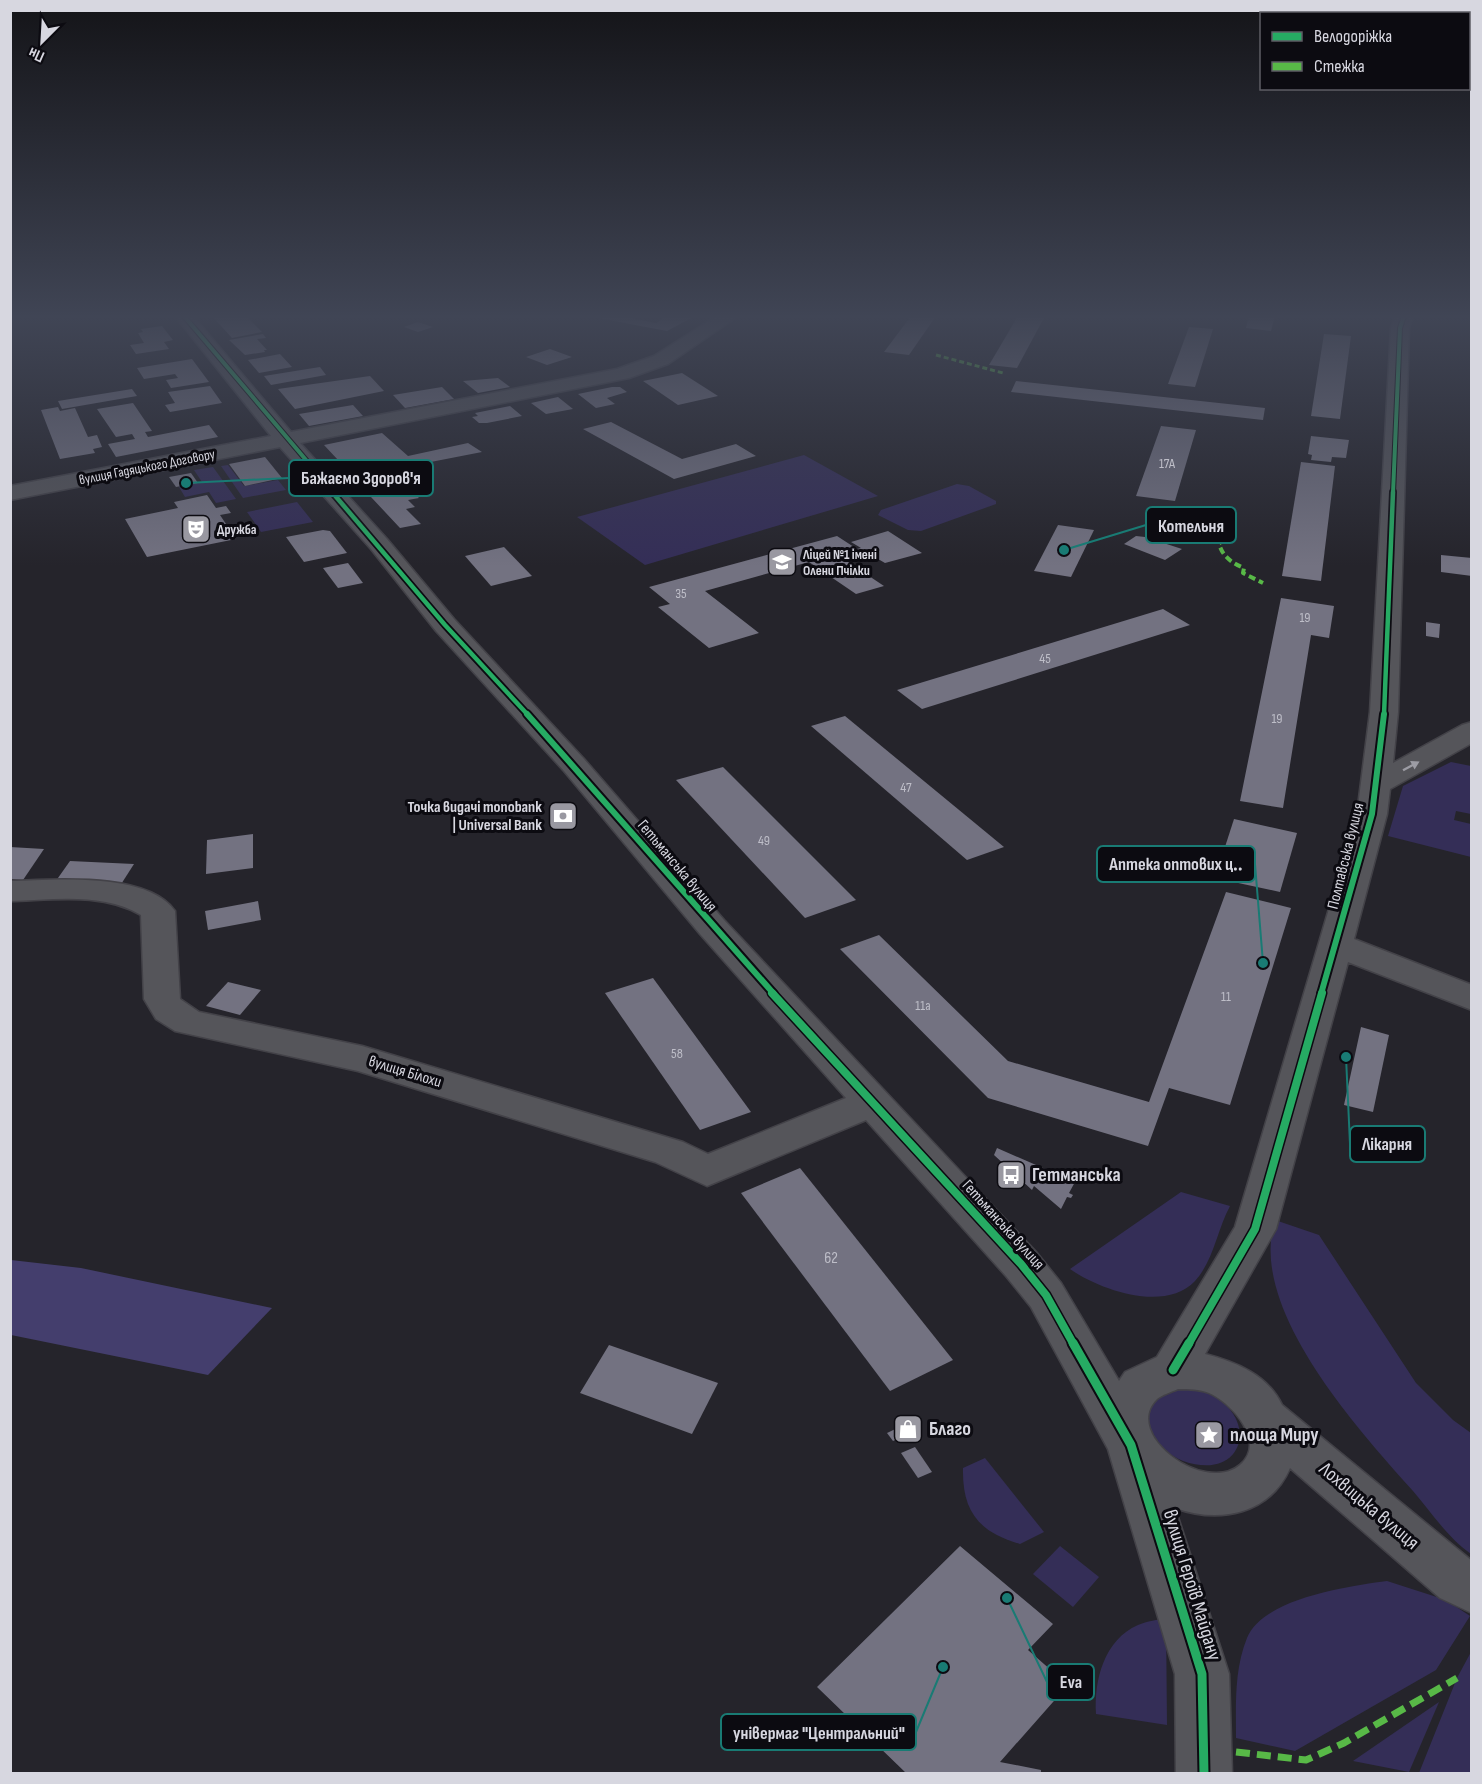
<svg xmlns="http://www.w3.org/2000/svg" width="1482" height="1784" font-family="'Sofia Sans Condensed',sans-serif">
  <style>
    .green { fill: #342e57 }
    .forest { fill: #443e6d }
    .building { fill: #737281 }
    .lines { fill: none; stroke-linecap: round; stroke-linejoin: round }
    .minor-casing { stroke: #434248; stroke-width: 3 }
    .minor { fill: #55555a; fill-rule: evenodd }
    .quiet-far2 { stroke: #58b947; stroke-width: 3; stroke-dasharray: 5 3; stroke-linecap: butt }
    .quiet-far1 { stroke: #58b947; stroke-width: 4; stroke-dasharray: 7 4; stroke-linecap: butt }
    .quiet { stroke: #58b947; stroke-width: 7; stroke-dasharray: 14 7; stroke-linecap: butt }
    .cycleway-far4-casing { stroke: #0c0b11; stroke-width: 6 }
    .cycleway-far3-casing { stroke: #0c0b11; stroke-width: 8 }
    .cycleway-far2-casing { stroke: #0c0b11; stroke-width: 10 }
    .cycleway-far1-casing { stroke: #0c0b11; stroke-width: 11 }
    .cycleway-casing { stroke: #0c0b11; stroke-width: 13 }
    .cycleway-far4 { stroke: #26ab63; stroke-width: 4 }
    .cycleway-far3 { stroke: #26ab63; stroke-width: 4.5 }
    .cycleway-far2 { stroke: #26ab63; stroke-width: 6 }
    .cycleway-far1 { stroke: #26ab63; stroke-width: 8 }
    .cycleway { stroke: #26ab63; stroke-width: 9 }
    .oneway { fill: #9c9ca4 }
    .labels { text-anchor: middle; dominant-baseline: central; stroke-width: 6; stroke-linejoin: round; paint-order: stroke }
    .number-label { font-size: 14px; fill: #bebec8 }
    .far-street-label { font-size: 14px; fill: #d7d7e0; stroke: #0c0b11 }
    .far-poi-label { font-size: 14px; font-weight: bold; fill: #d7d7e0; stroke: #0c0b11; text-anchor: start }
    .poi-label { font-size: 16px; font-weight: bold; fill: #d7d7e0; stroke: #0c0b11; text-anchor: end }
    .street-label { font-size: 16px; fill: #d7d7e0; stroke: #0c0b11 }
    .near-number-label { font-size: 16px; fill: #bebec8 }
    .near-poi-label { font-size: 20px; font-weight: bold; fill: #d7d7e0; stroke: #0c0b11; text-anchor: start }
    .near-street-label { font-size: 20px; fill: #d7d7e0; stroke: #0c0b11 }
    .leader { fill: none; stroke: #197b74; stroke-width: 2 }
    .callout-dot { fill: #197b74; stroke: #0c0b11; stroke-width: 2 }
    .callout { fill: #0c0b11; stroke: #197b74; stroke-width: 2 }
    .callout-label { font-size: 18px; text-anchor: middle; font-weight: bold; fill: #d7d7e0 }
  </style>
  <rect width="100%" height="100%" fill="#25242b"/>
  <g class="green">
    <path d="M 804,455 L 878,496 L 645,565 L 577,517 Z"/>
    <path d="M 228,465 L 244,486 L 278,480 L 286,490 L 243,498 L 221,466 Z"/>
    <path d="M 213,467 L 236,499 L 216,503 L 209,492 L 185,497 L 179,487 L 202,482 L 194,470 Z"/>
    <path d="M 957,484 L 969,486 L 996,501 L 996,504 L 921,531 L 908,530 L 878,515 L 881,510 Z"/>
    <path d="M 297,502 L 313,522 L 261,532 L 247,512 Z"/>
    <path d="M 1451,762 L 1471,766 L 1471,814 L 1456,811 L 1454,820 L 1471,824 L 1471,857 L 1388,836 L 1403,786 Z"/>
    <path d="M 1181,1192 L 1230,1206 C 1217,1230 1214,1260 1195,1281 C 1165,1313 1100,1290 1070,1269 Z"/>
    <path d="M 1275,1220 L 1319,1235 L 1416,1383 L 1453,1420 L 1471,1433 L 1471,1554 C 1448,1538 1431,1512 1413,1491 C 1358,1429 1247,1308 1275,1220 Z"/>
    <path d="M 1188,1387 C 1264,1402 1251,1485 1183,1461 C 1168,1455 1156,1444 1150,1430 C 1140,1403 1165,1389 1188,1387 Z"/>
    <path d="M 985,1458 L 1044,1532 L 1020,1544 C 979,1532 962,1512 963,1468 Z"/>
    <path d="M 1060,1546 L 1099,1577 L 1073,1607 L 1033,1574 Z"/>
    <path d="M 1387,1581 L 1446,1600 L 1470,1616 L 1436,1670 L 1295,1751 L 1236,1738 C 1236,1705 1234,1670 1247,1638 C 1263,1598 1350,1586 1387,1581 Z"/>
    <path d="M 1166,1618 L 1167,1725 L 1096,1714 C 1094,1680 1104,1640 1138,1625 C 1147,1621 1158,1620 1166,1618 Z"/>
    <path d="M 1471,1652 L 1471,1773 L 1419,1773 L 1457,1678 Z"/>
    <path d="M 1439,1702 L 1409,1772 L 1353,1761 Z"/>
  </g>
  <path class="forest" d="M 11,1260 L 81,1268 L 272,1308 L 208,1375 L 11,1335 Z"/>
  <g class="building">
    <path d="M 212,316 L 246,316 L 262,332 L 232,338 Z"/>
    <path d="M 588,316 L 620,316 L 656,323 L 667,316 L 695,316 L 667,331 Z"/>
    <path d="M 911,316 L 936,316 L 909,355 L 884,352 Z"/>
    <path d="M 1018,316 L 1045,316 L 1017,368 L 989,365 Z"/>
    <path d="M 1249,316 L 1275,316 L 1271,331 L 1246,328 Z"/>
    <path d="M 418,322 L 433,327 L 418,332 L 404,327 Z"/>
    <path d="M 162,326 L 173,340 L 164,342 L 169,349 L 136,354 L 130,345 L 144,343 L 138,333 L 143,332 L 141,329 Z"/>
    <path d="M 1189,327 L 1213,329 L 1195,387 L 1168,384 Z"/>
    <path d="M 263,334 L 266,338 L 257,339 L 267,350 L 264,350 L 265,352 L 245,355 L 229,340 Z"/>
    <path d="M 1324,334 L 1351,336 L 1340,419 L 1311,416 Z"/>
    <path d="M 550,349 L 572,357 L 547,365 L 526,357 Z"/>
    <path d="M 280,354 L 292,367 L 259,373 L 248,360 Z"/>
    <path d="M 192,359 L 209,382 L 171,388 L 166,380 L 178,378 L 175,374 L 144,379 L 137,368 Z"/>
    <path d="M 320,367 L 326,375 L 271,385 L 264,376 Z"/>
    <path d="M 682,373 L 718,396 L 678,405 L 643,381 Z"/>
    <path d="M 370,376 L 384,391 L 295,409 L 278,389 Z"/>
    <path d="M 498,378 L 510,387 L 478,393 L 463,381 Z"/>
    <path d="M 1016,381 L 1265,408 L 1263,420 L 1011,392 Z"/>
    <path d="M 210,386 L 222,403 L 170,412 L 165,405 L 175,403 L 168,392 Z"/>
    <path d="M 442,387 L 454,399 L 405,408 L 393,395 Z"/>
    <path d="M 612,387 L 620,387 L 627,392 L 607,398 L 615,404 L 596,408 L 578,394 Z"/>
    <path d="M 132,389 L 137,396 L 62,409 L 58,401 Z"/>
    <path d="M 558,397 L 573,409 L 546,414 L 531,403 Z"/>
    <path d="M 133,403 L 152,431 L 145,432 L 148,437 L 209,425 L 218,437 L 116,457 L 108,444 L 135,439 L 132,434 L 116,437 L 97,409 Z"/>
    <path d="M 353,405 L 363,416 L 309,426 L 299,414 Z"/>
    <path d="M 510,406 L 522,416 L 487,423 L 479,423 L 472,417 L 478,416 L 475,413 Z"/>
    <path d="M 58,407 L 60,411 L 75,408 L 88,437 L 97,435 L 102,447 L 93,449 L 95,453 L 60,459 L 41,410 Z"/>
    <path d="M 611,422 L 682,459 L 736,444 L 756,456 L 674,479 L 583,429 Z"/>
    <path d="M 1161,426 L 1196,430 L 1175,501 L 1136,496 Z"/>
    <path d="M 382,433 L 408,456 L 468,443 L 482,452 L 405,467 L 415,477 L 401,480 L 405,484 L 368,492 L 324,445 Z"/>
    <path d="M 1311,436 L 1349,440 L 1346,458 L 1332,457 L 1331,462 L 1311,460 L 1312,455 L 1308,454 Z"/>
    <path d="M 265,457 L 282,478 L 245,486 L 229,464 Z"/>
    <path d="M 1301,462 L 1335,466 L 1321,581 L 1282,576 Z"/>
    <path d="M 191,473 L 198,483 L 176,487 L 169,477 Z"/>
    <path d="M 410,489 L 419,498 L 408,500 L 415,507 L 406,509 L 421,524 L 400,528 L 371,497 Z"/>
    <path d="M 207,495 L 216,508 L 226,506 L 231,513 L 220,515 L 236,539 L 147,557 L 125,519 L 178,508 L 174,502 Z"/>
    <path d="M 1058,525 L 1094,530 L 1071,577 L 1034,571 Z"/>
    <path d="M 323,530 L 330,531 L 347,553 L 304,562 L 286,537 Z"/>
    <path d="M 888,531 L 922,553 L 885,563 L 866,552 L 860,553 L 854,549 L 836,554 L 884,586 L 856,594 L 809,562 L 705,591 L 759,633 L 709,648 L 658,607 L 670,604 L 649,587 L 837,536 L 857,549 L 861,548 L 851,542 Z"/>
    <path d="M 1136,536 L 1145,537 L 1182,549 L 1165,560 L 1124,544 Z"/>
    <path d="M 504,547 L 532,576 L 491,586 L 465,556 Z"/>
    <path d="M 1441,555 L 1472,558 L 1472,576 L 1441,572 Z"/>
    <path d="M 348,563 L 363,583 L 338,588 L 323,568 Z"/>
    <path d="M 1281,598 L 1334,606 L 1329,638 L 1311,635 L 1283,808 L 1240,801 Z"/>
    <path d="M 1163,609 L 1190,625 L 922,709 L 897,690 Z"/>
    <path d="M 1426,622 L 1440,624 L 1439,638 L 1426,636 Z"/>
    <path d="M 845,716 L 1004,847 L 967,860 L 811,726 Z"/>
    <path d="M 723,767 L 856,900 L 805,918 L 676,780 Z"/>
    <path d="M 1234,819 L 1297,833 L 1280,892 L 1215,878 Z"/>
    <path d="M 253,834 L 253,868 L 206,874 L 207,840 Z"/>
    <path d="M 10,847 L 44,849 L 23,880 L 10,879 Z"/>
    <path d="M 70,861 L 134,864 L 118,889 L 53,885 Z"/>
    <path d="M 1226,892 L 1291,908 L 1230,1105 L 1169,1088 L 1148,1146 L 988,1098 L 840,949 L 879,935 L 1008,1061 L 1149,1102 Z"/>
    <path d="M 258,901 L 261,920 L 208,930 L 205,911 Z"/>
    <path d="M 653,978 L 751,1112 L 700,1130 L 605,993 Z"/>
    <path d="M 228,982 L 261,990 L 240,1015 L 206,1006 Z"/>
    <path d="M 1361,1027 L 1389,1035 L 1373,1112 L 1344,1105 Z"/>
    <path d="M 997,1148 L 1075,1182 L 1069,1193 L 1073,1195 L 1071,1198 L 1067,1197 L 1061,1209 L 1034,1186 L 1032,1190 L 994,1155 Z"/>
    <path d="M 800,1168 L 953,1360 L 890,1391 L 741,1193 Z"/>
    <path d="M 609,1345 L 718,1383 L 692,1434 L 580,1393 Z"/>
    <path d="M 910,1422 L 916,1430 L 893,1441 L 887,1433 Z"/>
    <path d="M 915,1447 L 932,1472 L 918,1478 L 901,1453 Z"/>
    <path d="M 960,1546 L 1053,1624 L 1028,1650 L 1068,1685 L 1000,1762 L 1041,1770 L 1041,1773 L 906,1773 L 817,1687 Z"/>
  </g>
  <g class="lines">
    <g class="minor-casing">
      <path id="minor" d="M 175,316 L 193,316 L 291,432 L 617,369 L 654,356 L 717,316 L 738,316 L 668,364 L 629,378 L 300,443 L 387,539 L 454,619 L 584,759 L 724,920 L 1036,1252 L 1061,1283 L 1119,1381 L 1125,1372 L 1157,1357 L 1235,1227 L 1357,814 L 1370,712 L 1391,328 L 1395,316 L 1413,316 L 1409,328 L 1398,712 L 1393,763 L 1462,725 L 1472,722 L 1472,743 L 1390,789 L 1387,814 L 1354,939 L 1472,985 L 1472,1010 L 1348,962 L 1276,1229 L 1205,1354 C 1236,1362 1268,1375 1282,1405 L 1472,1561 L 1472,1613 L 1440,1598 L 1290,1468 C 1270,1514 1220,1524 1175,1508 L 1229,1674 L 1232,1774 L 1176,1774 L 1175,1674 L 1108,1449 L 1031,1307 L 1006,1276 L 866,1120 L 707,1186 L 655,1162 L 358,1071 L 175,1031 L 156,1019 L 144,999 L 141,915 C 102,892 54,900 10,901 L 10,881 C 53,880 147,871 175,911 L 180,999 L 199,1012 L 362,1046 L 683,1142 L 708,1154 L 846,1098 L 700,934 L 564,771 L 436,631 L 371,549 L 280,447 L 10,500 L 10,486 L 271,436 ZM 1178,1389 C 1188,1389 1200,1389 1209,1393 C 1232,1403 1267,1442 1240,1465 C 1204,1495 1121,1434 1157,1399 C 1162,1395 1171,1392 1178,1389 Z"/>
    </g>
    <use href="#minor" class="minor"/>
    <path class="quiet-far2" d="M 936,355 L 1003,373"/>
    <path class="quiet-far1" d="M 1193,508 L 1231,530 L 1219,544 C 1223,557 1232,563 1244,568 L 1243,573 L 1263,583"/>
    <path class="quiet" d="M 1236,1752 L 1306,1760 L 1344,1743 L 1457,1678"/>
    <g class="cycleway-far4-casing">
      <g id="cycleway-far4">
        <path d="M 184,316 L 334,493"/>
        <path d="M 1393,493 L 1400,328 L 1404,316"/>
      </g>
    </g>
    <g class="cycleway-far3-casing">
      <g id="cycleway-far3">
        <path d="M 332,492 L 445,625 L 528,715"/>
        <path d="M 1384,715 L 1393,492"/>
      </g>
    </g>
    <g class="cycleway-far2-casing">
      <g id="cycleway-far2">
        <path d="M 527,714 L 774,994"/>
        <path d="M 1321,994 L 1372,814 L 1384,714"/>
      </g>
    </g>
    <g class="cycleway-far1-casing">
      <g id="cycleway-far1">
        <path d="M 772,993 L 1021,1264 L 1046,1295 L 1074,1345"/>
        <path d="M 1188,1345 L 1255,1229 L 1322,993"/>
      </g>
    </g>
    <g class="cycleway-casing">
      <g id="cycleway">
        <path d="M 1073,1343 L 1131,1445 L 1202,1674 L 1204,1774"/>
        <path d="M 1173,1370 L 1189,1343"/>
      </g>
    </g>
    <use href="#cycleway-far4" class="cycleway-far4"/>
    <use href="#cycleway-far3" class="cycleway-far3"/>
    <use href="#cycleway-far2" class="cycleway-far2"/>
    <use href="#cycleway-far1" class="cycleway-far1"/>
    <use href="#cycleway" class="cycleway"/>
  </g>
  <defs><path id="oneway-solid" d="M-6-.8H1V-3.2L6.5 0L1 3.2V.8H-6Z" transform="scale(1.5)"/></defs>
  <use class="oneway" href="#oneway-solid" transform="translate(1411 766) rotate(-28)"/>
  <linearGradient id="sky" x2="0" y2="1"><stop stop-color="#141418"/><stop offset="0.56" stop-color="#404555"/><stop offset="1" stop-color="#404555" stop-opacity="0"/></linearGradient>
  <rect width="1482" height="566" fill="url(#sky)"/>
  <defs>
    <g id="theatre-square" transform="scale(1.5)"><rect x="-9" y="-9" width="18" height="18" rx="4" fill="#9998a1" stroke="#0c0b11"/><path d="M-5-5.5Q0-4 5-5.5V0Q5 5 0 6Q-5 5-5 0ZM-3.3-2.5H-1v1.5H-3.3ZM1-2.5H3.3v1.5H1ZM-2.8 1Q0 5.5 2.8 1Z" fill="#fff"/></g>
    <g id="school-square" transform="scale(1.5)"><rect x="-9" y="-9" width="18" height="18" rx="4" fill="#9998a1" stroke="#0c0b11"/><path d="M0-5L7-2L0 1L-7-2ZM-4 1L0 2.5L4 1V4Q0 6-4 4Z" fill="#fff"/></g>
    <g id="bank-square" transform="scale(1.5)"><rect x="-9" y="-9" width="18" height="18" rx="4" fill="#9998a1" stroke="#0c0b11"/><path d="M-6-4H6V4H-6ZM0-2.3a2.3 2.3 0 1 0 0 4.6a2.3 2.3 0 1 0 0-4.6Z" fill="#fff"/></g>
    <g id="bus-square" transform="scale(1.5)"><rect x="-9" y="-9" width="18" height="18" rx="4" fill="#9998a1" stroke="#0c0b11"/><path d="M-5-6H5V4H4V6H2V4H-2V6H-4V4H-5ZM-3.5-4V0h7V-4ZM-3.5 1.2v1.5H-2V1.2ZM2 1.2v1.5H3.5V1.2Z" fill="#fff"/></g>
    <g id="shop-square" transform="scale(1.5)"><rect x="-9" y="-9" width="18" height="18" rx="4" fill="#9998a1" stroke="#0c0b11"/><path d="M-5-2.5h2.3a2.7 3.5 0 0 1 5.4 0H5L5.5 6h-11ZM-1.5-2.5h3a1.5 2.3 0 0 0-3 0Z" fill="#fff"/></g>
    <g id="sight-square" transform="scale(1.5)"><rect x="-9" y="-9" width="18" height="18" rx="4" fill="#9998a1" stroke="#0c0b11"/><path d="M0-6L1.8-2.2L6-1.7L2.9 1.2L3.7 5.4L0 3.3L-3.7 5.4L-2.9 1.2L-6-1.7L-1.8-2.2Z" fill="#fff"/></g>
  </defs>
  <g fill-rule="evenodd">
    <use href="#theatre-square" x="196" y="529"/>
    <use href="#school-square" x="782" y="562"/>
    <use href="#bank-square" x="563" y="816"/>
    <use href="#bus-square" x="1011" y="1175"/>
    <use href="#shop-square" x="908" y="1429"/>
    <use href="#sight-square" x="1209" y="1435"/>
  </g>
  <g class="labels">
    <g class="number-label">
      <text x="1167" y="463">17А</text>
      <text x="681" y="593">35</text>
      <text x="1305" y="617">19</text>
      <text x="1045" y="658">45</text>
      <text x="1277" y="718">19</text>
      <text x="906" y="787">47</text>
      <text x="764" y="840">49</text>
      <text x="1226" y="996">11</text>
      <text x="923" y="1005">11а</text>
      <text x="677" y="1053">58</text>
    </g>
    <g class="far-street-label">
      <text transform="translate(147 467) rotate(-11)">вулиця Гадяцького Договору</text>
    </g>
    <g class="far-poi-label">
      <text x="217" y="529">Дружба</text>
      <text x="803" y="554">Ліцей №1 імені<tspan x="803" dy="16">Олени Пчілки</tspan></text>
    </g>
    <g class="poi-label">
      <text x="542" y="807">Точка видачі monobank<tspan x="542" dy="18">| Universal Bank</tspan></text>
    </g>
    <g class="street-label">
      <text transform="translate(1346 856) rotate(-76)">Полтавська вулиця</text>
      <text transform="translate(677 866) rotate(50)">Гетьманська вулиця</text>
      <text transform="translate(405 1072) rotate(17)">вулиця Білохи</text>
      <text transform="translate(1003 1225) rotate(48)">Гетьманська вулиця</text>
    </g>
    <g class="near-number-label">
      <text x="831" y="1258">62</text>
    </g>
    <g class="near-poi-label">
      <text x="1032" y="1175">Гетманська</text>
      <text x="929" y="1429">Благо</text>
      <text x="1230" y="1435">площа Миру</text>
    </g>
    <g class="near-street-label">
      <text transform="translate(1369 1506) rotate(40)">Лохвицька вулиця</text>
      <text transform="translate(1192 1585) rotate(73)">вулиця Героїв Майдану</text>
    </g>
  </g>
  <path class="leader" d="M186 483L289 478M1064 550L1146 525M1263 963L1255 864M1346 1057L1350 1144M1007 1598L1047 1682M943 1667L916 1732"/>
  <g class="callout-dot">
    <circle cx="186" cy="483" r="6"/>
    <circle cx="1064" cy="550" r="6"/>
    <circle cx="1263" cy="963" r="6"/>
    <circle cx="1346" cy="1057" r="6"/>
    <circle cx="1007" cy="1598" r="6"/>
    <circle cx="943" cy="1667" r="6"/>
  </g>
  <g class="callout">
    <rect x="289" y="460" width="144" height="36" rx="6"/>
    <rect x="1146" y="507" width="90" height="36" rx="6"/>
    <rect x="1097" y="846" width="158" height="36" rx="6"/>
    <rect x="1350" y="1126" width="75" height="36" rx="6"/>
    <rect x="1047" y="1664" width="47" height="36" rx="6"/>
    <rect x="721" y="1714" width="195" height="36" rx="6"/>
  </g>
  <g class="callout-label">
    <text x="361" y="484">Бажаємо Здоров'я</text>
    <text x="1191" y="532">Котельня</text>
    <text x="1176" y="870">Аптека оптових ц‥</text>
    <text x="1387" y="1150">Лікарня</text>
    <text x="1071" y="1688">Eva</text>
    <text x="819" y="1739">універмаг "Центральний"</text>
  </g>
  <rect width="1482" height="1784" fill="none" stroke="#d7d7e0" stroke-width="24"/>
  <rect x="1260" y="12" width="210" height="78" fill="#0c0b11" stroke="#5d5d64" stroke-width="1.5"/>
  <rect x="1272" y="32" width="30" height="9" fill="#26ab63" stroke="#5d5d64" stroke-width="1.5"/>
  <text x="1314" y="42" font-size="18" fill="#d7d7e0">Велодоріжка</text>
  <rect x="1272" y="62" width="30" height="9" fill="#58b947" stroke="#5d5d64" stroke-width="1.5"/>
  <text x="1314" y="72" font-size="18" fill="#d7d7e0">Стежка</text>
  <g transform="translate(42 42) rotate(204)" stroke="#0c0b11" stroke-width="4.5" paint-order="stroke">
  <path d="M0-4.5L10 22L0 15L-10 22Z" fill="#d7d7e0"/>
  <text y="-9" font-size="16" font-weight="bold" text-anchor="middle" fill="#d7d7e0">Пн</text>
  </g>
</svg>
